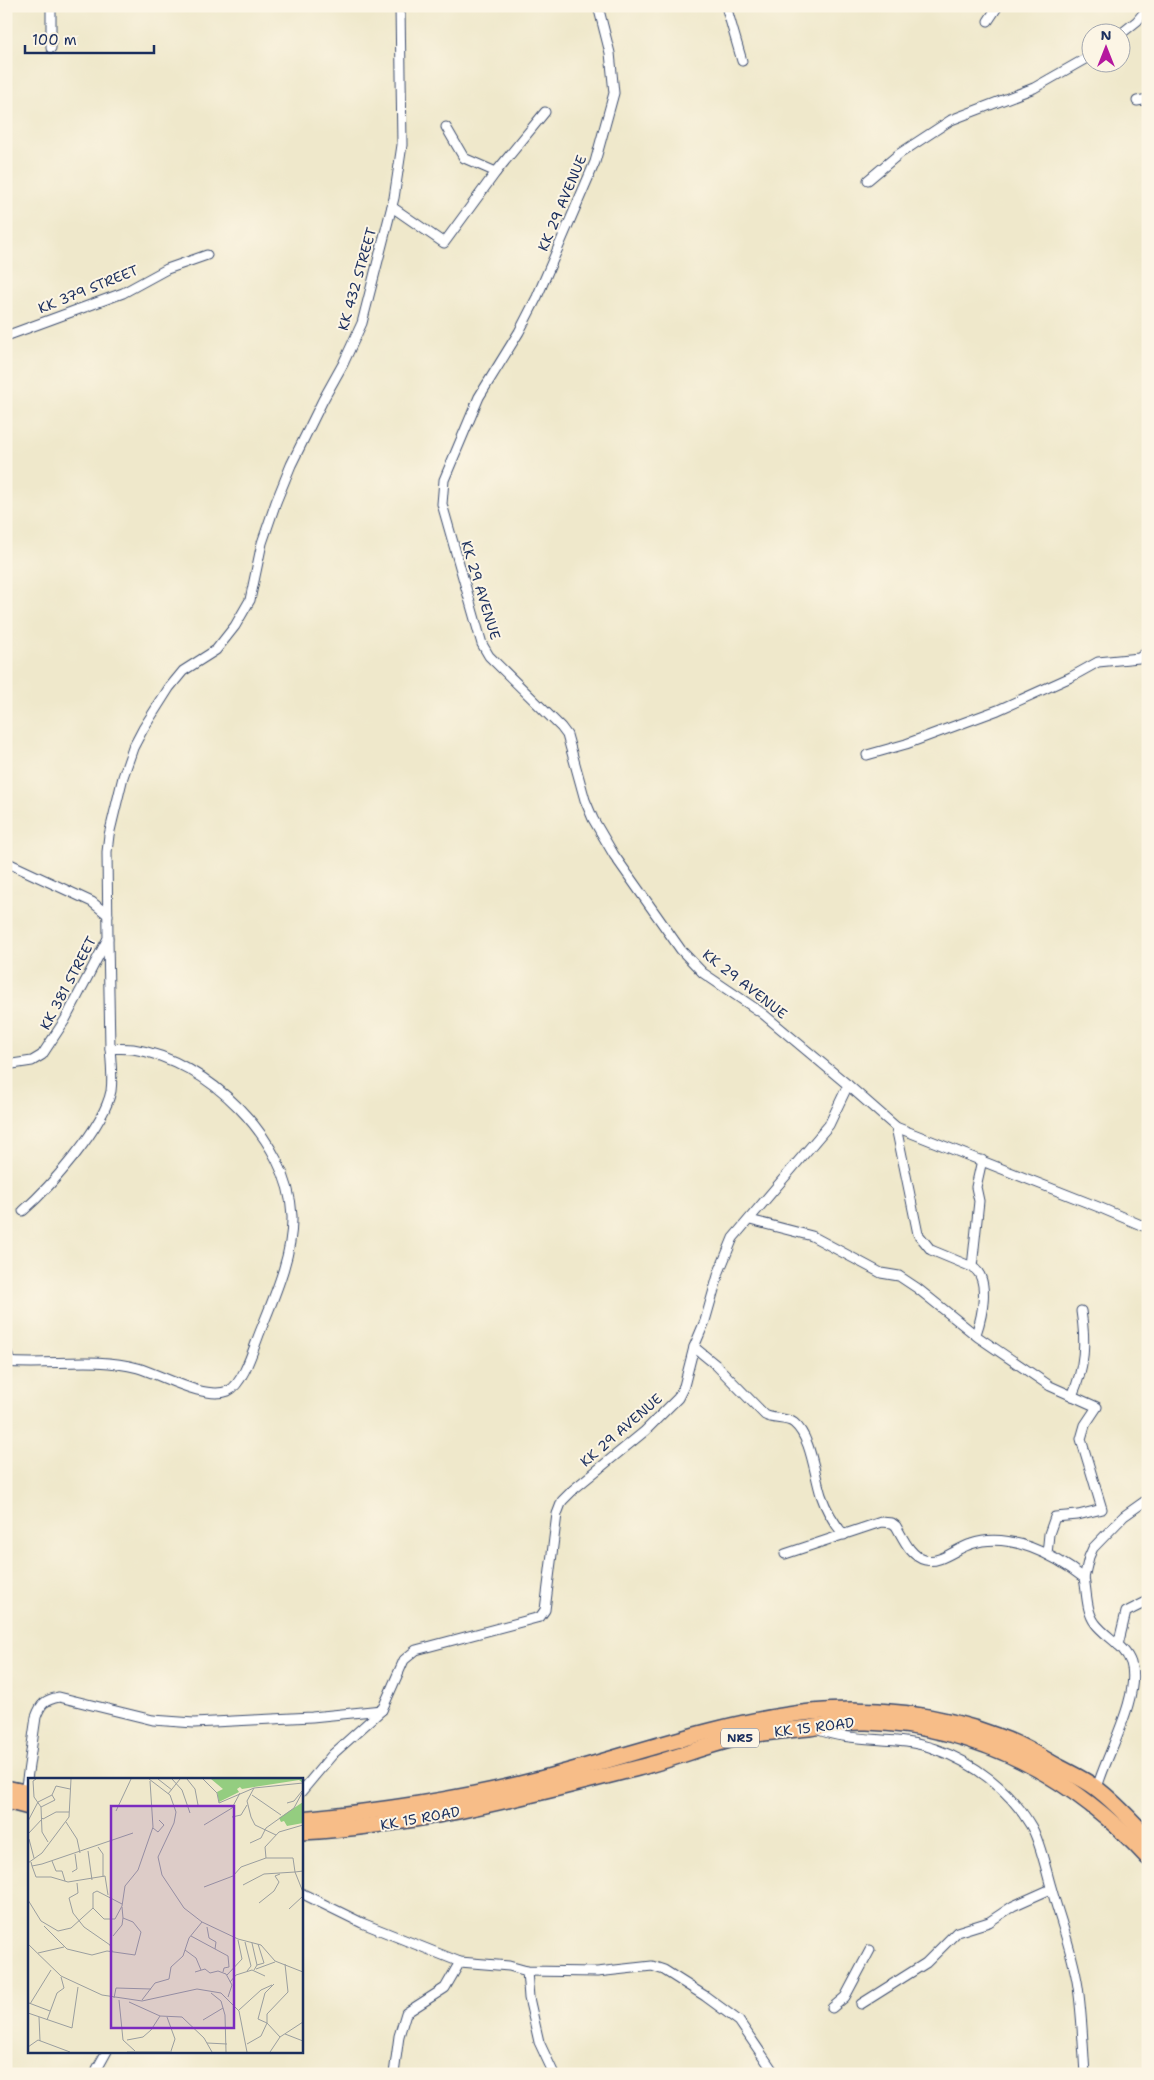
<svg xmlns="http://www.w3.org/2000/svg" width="1154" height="2080" font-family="'Shantell Sans',sans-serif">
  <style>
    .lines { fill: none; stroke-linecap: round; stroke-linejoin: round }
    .minor-casing { stroke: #3b4b6e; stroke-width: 11 }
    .trunk-casing { stroke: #3b4b6e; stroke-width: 18 }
    .minor { stroke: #fff; stroke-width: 9 }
    .trunk { stroke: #f7bd88; stroke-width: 15 }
    .labels { text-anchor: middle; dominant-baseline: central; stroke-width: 4; stroke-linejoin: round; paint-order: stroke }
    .shield { fill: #fcf5e5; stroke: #5e6a86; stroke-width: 1 }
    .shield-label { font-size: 12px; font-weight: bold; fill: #1b2f5e }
    .street-label { font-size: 14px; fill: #1b2f5e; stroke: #fcf5e5 }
    .inset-road { fill: none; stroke: #9a9e9f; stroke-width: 1 }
    .view { fill: #7b2cbf; fill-opacity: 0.15; stroke: #7b2cbf; stroke-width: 2.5 }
    .inset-edge { fill: none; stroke: #1b2f5e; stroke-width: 2.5 }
  </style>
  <rect width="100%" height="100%" fill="#fcf5e5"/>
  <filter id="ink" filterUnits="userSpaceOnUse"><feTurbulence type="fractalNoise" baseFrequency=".02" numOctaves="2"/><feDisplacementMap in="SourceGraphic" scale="10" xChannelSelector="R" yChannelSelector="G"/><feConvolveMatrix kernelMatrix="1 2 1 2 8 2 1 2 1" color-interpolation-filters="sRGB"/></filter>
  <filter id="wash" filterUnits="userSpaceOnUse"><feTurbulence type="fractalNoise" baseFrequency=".0096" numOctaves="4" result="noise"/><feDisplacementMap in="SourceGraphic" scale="20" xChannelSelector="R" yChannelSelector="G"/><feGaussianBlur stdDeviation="1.12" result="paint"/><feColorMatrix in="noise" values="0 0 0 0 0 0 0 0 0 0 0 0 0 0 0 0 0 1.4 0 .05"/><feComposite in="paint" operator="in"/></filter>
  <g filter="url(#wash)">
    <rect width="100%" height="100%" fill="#efe8cb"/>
  </g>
  <g filter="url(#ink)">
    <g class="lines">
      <g class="minor-casing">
        <g id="minor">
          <path d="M 726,6 L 742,61"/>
          <path d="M 988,21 L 998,6"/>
          <path d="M 1122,33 L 1137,21 L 1148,8"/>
          <path d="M 51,48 L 51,6"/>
          <path d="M 1137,101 L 1148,99"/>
          <path d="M 496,172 L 545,112"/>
          <path d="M 868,180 L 899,154 L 951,120 L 1034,88 L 1092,55"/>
          <path d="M 392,207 L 444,243 L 496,172 L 464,158 L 446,127"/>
          <path d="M 6,336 L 123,293 L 167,269 L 207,255"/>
          <path d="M 867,755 L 906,744 L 998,710 L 1071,677 L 1098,662 L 1139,658 L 1148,651"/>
          <path d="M 6,862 L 92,902 L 108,915"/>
          <path d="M 6,1065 L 32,1061 L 42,1055 L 65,1020 L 108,938 L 107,852 L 109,835 L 123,777 L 133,748 L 143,729 L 169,688 L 183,671 L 216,650 L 235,626 L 250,600 L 262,543 L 276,502 L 291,465 L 323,400 L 343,364 L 362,323 L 394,198 L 402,145 L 400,6"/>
          <path d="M 848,1085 L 896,1127 L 1101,1208 L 1148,1228"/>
          <path d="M 896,1127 L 918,1234 L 931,1250 L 972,1267 C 991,1277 982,1317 976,1334"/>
          <path d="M 23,1211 C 50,1187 104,1127 111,1091 C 113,1077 111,1062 110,1048"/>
          <path d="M 750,1220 L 812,1236 L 881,1273 L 899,1276 L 917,1288 L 978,1337 L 1050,1386 L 1097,1407 L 1085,1425 L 1081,1439 L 1102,1509 L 1078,1515 L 1055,1517 L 1049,1534 L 1047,1554"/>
          <path d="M 972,1267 L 979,1201 L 976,1187 L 982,1160"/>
          <path d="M 694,1347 L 716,1365 L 765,1415 C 774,1420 787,1417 794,1423 C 811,1437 814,1473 821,1495 C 826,1510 834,1523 844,1535"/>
          <path d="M 6,1349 L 10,1362"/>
          <path d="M 6,1362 C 50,1366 95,1356 138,1368 C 162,1375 204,1400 228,1391 C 243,1385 254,1347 260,1332 C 274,1297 293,1255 292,1216 C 289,1140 207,1060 133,1049 C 125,1048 118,1049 110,1048 L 108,939"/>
          <path d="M 1072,1396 C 1085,1367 1086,1342 1081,1311"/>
          <path d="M 785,1554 L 881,1522 L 892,1523 L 896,1526 C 903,1538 910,1556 925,1560 C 940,1564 957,1548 971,1544 C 1009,1531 1055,1555 1084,1578 C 1087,1592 1086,1611 1095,1623 C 1105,1637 1125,1645 1131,1663 C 1141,1696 1106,1755 1097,1788"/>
          <path d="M 1084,1578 L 1089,1557 L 1093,1548 L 1124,1516 L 1148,1499"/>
          <path d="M 1118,1645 L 1126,1612 L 1148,1601"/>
          <path d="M 816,1729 C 854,1744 897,1735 935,1749 C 975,1763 1010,1790 1031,1826 C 1040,1841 1046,1870 1051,1887 C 1060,1920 1073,1953 1078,1987 C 1082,2015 1083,2045 1085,2074"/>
          <path d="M 301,1792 L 333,1754 L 382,1710 L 404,1660 L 416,1650 L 540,1617 L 545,1610 L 557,1514 L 562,1501 L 574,1489 L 645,1431 L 678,1398 L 684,1386 L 694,1347 L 705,1321 L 719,1272 L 733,1238 L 829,1125 L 848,1085 L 762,1013 L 703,973 L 681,950 L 614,855 L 593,819 L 585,800 L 567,735 L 561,727 L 489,656 L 482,644 L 442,504 L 444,480 L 479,397 L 519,332 L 537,297 L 595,162 L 614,93 L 610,53 L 598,6"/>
          <path d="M 25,1793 L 36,1717 C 41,1703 45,1700 59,1697 L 153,1720 L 194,1723 L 312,1717 L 382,1710"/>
          <path d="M 301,1893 L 362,1923 L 460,1962 L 509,1966 L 527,1971 L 597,1972 L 652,1966 L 664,1970 L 705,1996 L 739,2021 L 775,2074"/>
          <path d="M 527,1971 L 529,1998 L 539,2042 L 554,2074"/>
          <path d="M 861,2004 L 926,1963 L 957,1932 L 989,1922 L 1013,1906 L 1051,1889"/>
          <path d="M 832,2008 L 845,1997 L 870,1950"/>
          <path d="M 96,2074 L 97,2069 L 107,2051"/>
          <path d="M 394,2074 L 399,2036 L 406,2013 L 445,1988 L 460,1962"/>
        </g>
      </g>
      <g class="trunk-casing">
        <g id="trunk">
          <path d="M 6,1788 L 29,1793"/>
          <path d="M 6,1801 L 29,1807"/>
          <path d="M 301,1819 C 381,1811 459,1800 536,1780 C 627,1757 717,1722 811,1712 C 873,1706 939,1714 997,1736 C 1018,1743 1038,1755 1057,1766 C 1070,1773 1084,1779 1096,1788 C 1115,1802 1132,1821 1148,1838"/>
          <path d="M 301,1832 C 416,1826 527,1796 638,1768 C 674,1759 709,1744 746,1736 C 767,1732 788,1730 809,1728 C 828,1725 847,1721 867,1722 C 979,1726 1073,1776 1148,1858"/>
        </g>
      </g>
      <use href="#minor" class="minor"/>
      <use href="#trunk" class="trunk"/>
    </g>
  </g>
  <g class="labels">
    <rect class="shield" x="721" y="1728.5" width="38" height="19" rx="4"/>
    <g class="shield-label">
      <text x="740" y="1738">NR5</text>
    </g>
    <g class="street-label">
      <text transform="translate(562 203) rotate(-67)">KK 29 AVENUE</text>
      <text transform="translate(357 279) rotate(-74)">KK 432 STREET</text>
      <text transform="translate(88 289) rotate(-22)">KK 379 STREET</text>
      <text transform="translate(481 590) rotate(73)">KK 29 AVENUE</text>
      <text transform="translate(68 983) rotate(-62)">KK 381 STREET</text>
      <text transform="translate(745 984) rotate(38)">KK 29 AVENUE</text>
      <text transform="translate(621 1430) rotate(-41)">KK 29 AVENUE</text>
      <text transform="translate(814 1727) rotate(-7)">KK 15 ROAD</text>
      <text transform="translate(420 1818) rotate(-10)">KK 15 ROAD</text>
    </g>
  </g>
  <g transform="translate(28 1778)">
    <rect width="275" height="275" fill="#efe8cb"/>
    <path d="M 183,1 L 275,1 L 275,5 L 271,2 L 214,11 L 212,9 L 209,11 L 211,14 L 191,24 L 189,14 L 195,11 ZM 275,24 L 275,45 L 259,48 L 256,43 L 253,44 L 251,40 Z" fill="#94cd80"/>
    <path class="inset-road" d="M 8,1 L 5,3 L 6,19 L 13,29 L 14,54 L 20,64M 130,1 L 144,12M 144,1 L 154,12 L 162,35M 159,1 L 167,11 L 170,27M 175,1 L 189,15 L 191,25M 226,10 L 219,23 L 223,39 L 227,47 L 248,57M 140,16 L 152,1M 224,17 L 253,37M 191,25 L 226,10 L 275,5M 259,25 L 266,23 L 274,13M 13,29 L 27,22 L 24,17M 88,33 L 103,1M 204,39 L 213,37 L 219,27M 15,41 L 28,34 L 41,34M 0,43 L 10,24 L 24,17 L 28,8 L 42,11M 38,44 L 49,61 L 52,75M 176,47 L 204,30 L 212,15M 125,50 L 130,54 L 136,47 L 131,42M 0,56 L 15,40M 1,61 L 6,80M 222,65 L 233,60 L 238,50 L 266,30 L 275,13M 70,69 L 75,76 L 75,99M 60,73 L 64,102M 238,80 L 237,69 L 251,54 L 275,47M 24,83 L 28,93 L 34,93 L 37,103M 3,84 L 4,88 L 14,86 L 105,55M 0,85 L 14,75 L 41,39 L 43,1M 4,88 L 8,99 L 23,99 L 40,104 L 77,98 L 80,117M 44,94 L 49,91 L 47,76M 49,105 L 50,115 L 41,120 L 45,135 L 56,149 L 82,167 L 84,173M 215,107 L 236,96 L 267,94 L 275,114M 176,109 L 205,98 L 213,89 L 238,80 L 265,80 L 267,94 L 275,93M 0,122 L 13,143 L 30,153 L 43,150 L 65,130 L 76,141 L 87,141 L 94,128 L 97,108 L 110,92 L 125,49 L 122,3M 231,125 L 246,113 L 251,104 L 247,98 L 252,96M 65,130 L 65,115 L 69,113 L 94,126M 261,131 L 275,118M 174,144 L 210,161 L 233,167 L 247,183 L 275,194M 16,148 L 39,171 L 64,177 L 79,173 L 107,177 L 113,154 L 105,144 L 95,140 L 94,129M 179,149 L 181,160 L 188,164 L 187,171M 85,158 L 94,147 L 95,140M 163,158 L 200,178 L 201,189 L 196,190 L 195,194M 217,164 L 223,188 L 219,193M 224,165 L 229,187 L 226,192M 0,166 L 33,198 L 74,217 L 114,223 L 169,211 L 193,215 L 211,233 L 219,274M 157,172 L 168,180 L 173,192M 10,175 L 36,169M 229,187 L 236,185 L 230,166M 228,191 L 247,184M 167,194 L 177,191 L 182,195 L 190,193 L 198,196 L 204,207 L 200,219M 199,197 L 214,181 L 210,162M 202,204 L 208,197 L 224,192 L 237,198M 246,206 L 237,215 L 230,241 L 239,245 L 252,259M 183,215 L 193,223 L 197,237 L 198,274M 86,220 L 88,210 L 123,211M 91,222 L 95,262 L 107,273M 114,222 L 127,205 L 141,201 L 143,189 L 155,178 L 161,160 L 174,144 L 156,130 L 134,97 L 130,79 L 146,45 L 148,34 L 142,17 L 121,1M 101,224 L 132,238 L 154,239 L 176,260 L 184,274M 1,225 L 22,233M 2,226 L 23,192M 211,232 L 233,212 L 244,207M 0,235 L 44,250 L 50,209M 11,239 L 12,263M 139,239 L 147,261 L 143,273M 19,242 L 29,215 L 36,210 L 33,199M 175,242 L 195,230M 257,256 L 275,263M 99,262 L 115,259 L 123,252 L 132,238M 179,265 L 199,266M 219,266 L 233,258 L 239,245 L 239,236 L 260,214 L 257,186M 0,269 L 10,262 L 42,274M 99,274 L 144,274M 242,274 L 252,259 L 275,244"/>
    <path class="view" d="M 83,28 L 206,28 L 206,250 L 83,250 Z"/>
    <rect width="275" height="275" class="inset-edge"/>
  </g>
  <rect width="1154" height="2080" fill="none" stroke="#fcf5e5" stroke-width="25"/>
  <g transform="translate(1106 48)"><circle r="24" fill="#fcf5e5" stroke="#a2a6af"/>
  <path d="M0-4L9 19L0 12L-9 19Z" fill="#b5179e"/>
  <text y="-8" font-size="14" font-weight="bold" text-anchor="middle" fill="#1b2f5e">N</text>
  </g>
  <path d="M25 45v8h129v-8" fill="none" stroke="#1b2f5e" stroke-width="2.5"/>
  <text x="32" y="45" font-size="15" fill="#1b2f5e" stroke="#fcf5e5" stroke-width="4" paint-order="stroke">100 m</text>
</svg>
